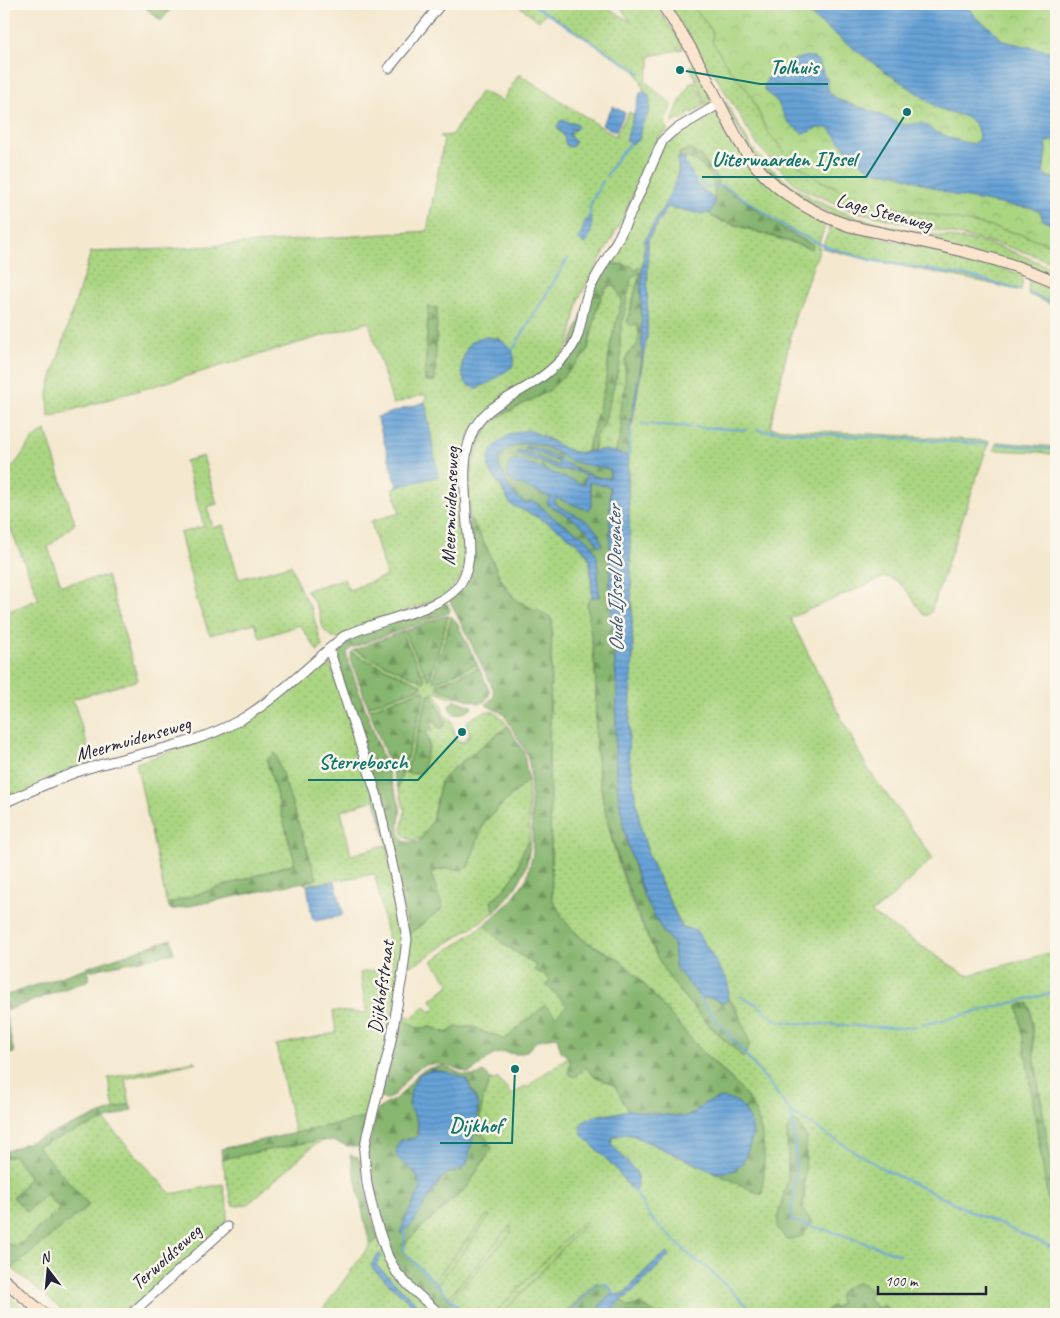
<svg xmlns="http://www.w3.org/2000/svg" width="1060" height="1318" font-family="Caveat,sans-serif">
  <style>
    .grass { fill: url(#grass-dots); stroke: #667c5e; fill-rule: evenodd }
    .forest { fill: url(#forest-firs); stroke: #546c55; fill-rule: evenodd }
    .wetland { fill: url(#wetland-marsh); stroke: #667c5e }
    .park { fill: url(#park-crowns); stroke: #667c5e }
    .water { fill: url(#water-rules); stroke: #446289 }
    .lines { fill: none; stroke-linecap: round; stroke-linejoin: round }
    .stream { stroke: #66a2d7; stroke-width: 2 }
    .street-casing { stroke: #6c676f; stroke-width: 11 }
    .secondary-casing { stroke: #6c676f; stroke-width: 13 }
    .street { stroke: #fff; stroke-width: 9 }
    .secondary { stroke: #fbe5cf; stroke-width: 11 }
    .labels { text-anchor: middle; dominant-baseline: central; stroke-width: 5; stroke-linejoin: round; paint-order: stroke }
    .street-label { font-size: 20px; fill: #22223b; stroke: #fbf7ec }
    .water-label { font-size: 21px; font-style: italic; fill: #3d5579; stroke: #fbf7ec }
    .leader { fill: none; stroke: #0f766e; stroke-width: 2 }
    .callout-dot { fill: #0f766e; stroke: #fbf7ec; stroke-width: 2 }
    .callout-label { font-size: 21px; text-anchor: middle; font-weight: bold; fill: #0f766e; stroke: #fbf7ec; stroke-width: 5; stroke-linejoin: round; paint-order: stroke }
  </style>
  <defs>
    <pattern id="grass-dots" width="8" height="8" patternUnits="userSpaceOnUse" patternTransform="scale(1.25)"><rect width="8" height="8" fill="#aad581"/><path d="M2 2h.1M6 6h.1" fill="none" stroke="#92b770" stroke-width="1.8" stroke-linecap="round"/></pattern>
    <pattern id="forest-firs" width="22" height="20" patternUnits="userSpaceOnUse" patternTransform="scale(1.25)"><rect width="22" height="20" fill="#87b66f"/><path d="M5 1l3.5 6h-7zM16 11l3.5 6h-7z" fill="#6e945c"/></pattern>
    <pattern id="wetland-marsh" width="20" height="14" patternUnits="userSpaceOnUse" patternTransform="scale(1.25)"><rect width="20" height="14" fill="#aad581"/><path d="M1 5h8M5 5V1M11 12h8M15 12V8" fill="none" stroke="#92b770"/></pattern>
    <pattern id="park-crowns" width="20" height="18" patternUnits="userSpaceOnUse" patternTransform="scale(1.25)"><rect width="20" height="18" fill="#aad581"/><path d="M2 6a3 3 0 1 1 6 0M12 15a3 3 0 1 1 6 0" fill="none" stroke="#92b770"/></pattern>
    <pattern id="water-rules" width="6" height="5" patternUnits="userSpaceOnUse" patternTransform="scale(1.25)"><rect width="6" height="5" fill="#66a2d7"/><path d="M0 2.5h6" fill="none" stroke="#5484b0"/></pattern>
  </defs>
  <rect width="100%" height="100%" fill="#fbf7ec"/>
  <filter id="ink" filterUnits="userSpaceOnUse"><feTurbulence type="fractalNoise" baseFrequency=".02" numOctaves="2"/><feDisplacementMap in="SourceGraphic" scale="10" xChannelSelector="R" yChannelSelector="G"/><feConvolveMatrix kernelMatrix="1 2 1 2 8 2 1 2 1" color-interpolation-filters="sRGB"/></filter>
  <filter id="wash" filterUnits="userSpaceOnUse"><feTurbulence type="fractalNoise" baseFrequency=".0096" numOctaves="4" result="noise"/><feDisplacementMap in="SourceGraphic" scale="20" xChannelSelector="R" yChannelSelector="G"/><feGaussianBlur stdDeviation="1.12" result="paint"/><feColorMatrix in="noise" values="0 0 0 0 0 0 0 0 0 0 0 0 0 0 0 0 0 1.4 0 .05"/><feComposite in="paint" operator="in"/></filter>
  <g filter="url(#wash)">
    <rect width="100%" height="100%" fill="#f4e8cf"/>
    <g class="grass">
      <path d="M 519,4 L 602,4 L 631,22 L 618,4 L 654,4 L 680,40 L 683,49 L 650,56 L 650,66 L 645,81 L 672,105 L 665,120 L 667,131 L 660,137 L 653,147 L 624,216 L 579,298 L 570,340 L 567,348 L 557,360 L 470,432 L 467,553 L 461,578 L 444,596 L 338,639 C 320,632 324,627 319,611 C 316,604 311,597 306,590 L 344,579 L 349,590 L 386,576 L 371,521 L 400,513 L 393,488 L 438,476 L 425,402 L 426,394 L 393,404 L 369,322 L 49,417 L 48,392 L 51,381 L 91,252 L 168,249 L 427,231 L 444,140 L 440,136 L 452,135 L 481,91 L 502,101 L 519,74 L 615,136 L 629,112 L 634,115 L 626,141 L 631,144 L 639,140 C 639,137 639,135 639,132 C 642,115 654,119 649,95 L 644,92 L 641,81 L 636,71 L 546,12 L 539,21 L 518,5 ZM 566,120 L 569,123 L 576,123 L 576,129 L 570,132 L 570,136 L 572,139 L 566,145 L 564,136 L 558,130 ZM 429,307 L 437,308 L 434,381 L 425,381 ZM 486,337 L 498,338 L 512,367 L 479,388 L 466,383 L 464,380 Z"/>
      <path d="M 669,4 L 796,4 L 1056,241 L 1056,265 L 1036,256 L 1002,245 L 853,211 L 803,189 L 793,182 L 758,146 L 711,69 L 708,69 Z"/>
      <path d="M 695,64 C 700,75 713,92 709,105 L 707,106 L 690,66 Z"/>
      <path d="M 694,81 L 705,105 L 692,113 L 691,111 L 687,113 L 688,116 L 681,120 L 679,118 L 673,124 C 673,111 684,95 690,83 Z"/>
      <path d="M 726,102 C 735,118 744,137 755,151 C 800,206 863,222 929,234 C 948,237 967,239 985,243 C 1009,249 1033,260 1056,270 L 1056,278 L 854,225 L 791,193 L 761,168 L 724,104 Z"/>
      <path d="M 712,111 L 717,112 L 721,116 L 729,132 L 800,209 L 824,222 L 825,226 L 818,246 L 820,248 L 796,312 L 770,428 L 989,441 L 931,612 L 928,615 L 924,615 C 913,601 904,579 885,577 L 790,618 L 867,768 L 933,858 L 883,905 L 871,913 L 964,974 L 969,975 L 1056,951 L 1056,1194 L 1035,1062 L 1031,1014 L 1028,1003 L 1047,1193 L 1056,1246 L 1056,1314 L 890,1314 L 888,1311 C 879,1309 874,1306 868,1298 L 871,1291 L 858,1283 C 846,1288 836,1288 840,1304 L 835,1307 L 832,1306 L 822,1314 L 760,1314 L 757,1312 L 751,1314 L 656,1314 L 640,1304 L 629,1307 L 621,1300 L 629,1295 L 669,1256 L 668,1254 C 652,1261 636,1279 626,1293 L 616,1294 L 596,1283 L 564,1314 L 502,1314 L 586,1223 L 494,1314 L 466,1314 L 450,1300 L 510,1233 L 510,1226 L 448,1298 L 438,1284 L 490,1216 L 487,1215 L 434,1281 L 404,1252 L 404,1248 L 406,1243 L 420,1229 L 467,1187 L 492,1148 C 489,1143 483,1136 481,1131 C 478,1117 484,1090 491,1079 L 495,1080 L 497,1078 L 512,1095 L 525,1086 L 528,1088 L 534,1081 L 568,1057 L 570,1059 L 574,1077 L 586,1067 L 591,1074 L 615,1086 L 628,1110 L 612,1114 L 599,1115 L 582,1135 L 615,1168 L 630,1188 L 636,1189 L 637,1173 L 610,1143 L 613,1137 L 624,1134 L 632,1135 L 761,1194 L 733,1080 L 702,1051 L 631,970 L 615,957 L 584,940 L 569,926 L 558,911 L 552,898 L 549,756 L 552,620 L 549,616 L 529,607 L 515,599 L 500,577 L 486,547 L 470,518 L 469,477 L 482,438 L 493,420 L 550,390 L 587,353 L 597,309 L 602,295 L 608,286 L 615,286 L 622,300 L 611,342 L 605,386 L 587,451 C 572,457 555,442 542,435 L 491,473 L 502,489 L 511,505 C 534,514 581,537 590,561 L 592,597 L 587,604 C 589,625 593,646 595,668 C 597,698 594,729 597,759 C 605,831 627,904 663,967 C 678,993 703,1019 724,1040 C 731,1046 738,1050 743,1058 L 748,1036 C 743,1028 741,1018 737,1010 C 733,1003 728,1000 727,992 L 729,993 L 728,988 L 696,930 L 682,927 L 650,860 L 641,829 L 628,753 L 633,654 L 628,476 L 630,426 L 632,425 L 647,335 L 648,240 L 667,207 L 703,214 L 710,213 L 716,219 L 811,249 L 813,245 L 772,222 L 733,192 L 716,185 L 718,182 L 714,173 L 700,155 L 679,156 L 680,158 L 677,159 C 685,178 653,226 645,246 C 643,251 644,259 643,265 L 635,270 L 625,265 L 607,263 L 664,141 ZM 787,1131 L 805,1187 L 803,1210 L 779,1212 L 788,1179 Z"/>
      <path d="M 833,226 C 897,243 961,254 1023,275 L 1021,291 C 955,274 888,266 822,248 L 830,228 Z"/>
      <path d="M 1036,278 L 1056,288 L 1056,307 L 1028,294 L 1029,281 Z"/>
      <path d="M 46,431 L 75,524 L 48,547 L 61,585 L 107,576 L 138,680 L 73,699 L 94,767 L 4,800 L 4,613 L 39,599 L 4,512 L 4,472 C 22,465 25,438 46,431 Z"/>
      <path d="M 997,442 L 1056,447 L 1056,455 L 1040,452 L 993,450 Z"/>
      <path d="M 203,456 L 217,504 L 207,507 L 213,528 L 223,525 L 239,579 L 291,565 L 301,592 L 311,608 L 322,646 L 318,652 L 300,625 L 260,638 L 255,623 L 210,635 L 197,601 L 180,533 L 204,526 L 185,461 Z"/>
      <path d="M 448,616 L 452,617 L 433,680 L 436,681 L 477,664 L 479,668 L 437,684 L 438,688 L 461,696 L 450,697 L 437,691 L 435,693 L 442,705 L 444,715 L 451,720 L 457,742 L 466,741 L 466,738 L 470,736 L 466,722 C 485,710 493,704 508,726 L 451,770 L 441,781 L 432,821 L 422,839 L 412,840 L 406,838 L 403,834 L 402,829 L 405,810 L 398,788 L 425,693 L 422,690 L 369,710 L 368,706 L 422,687 L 422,685 L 351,653 L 354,650 L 424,682 L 425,680 L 401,632 L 404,631 L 428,679 L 430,679 ZM 432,694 L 435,722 L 431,723 L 426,735 C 437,752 418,764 406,773 L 428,695 Z"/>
      <path d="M 322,662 L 330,664 L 376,799 L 341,811 L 351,855 L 386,845 L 403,935 L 402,945 L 393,1017 L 369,1117 L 295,1134 L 276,1045 L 336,1033 L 333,1011 L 367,1013 L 360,973 L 393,966 L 375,874 L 307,885 L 303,883 L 317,879 L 267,760 L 295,863 L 167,904 L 136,763 L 213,737 Z"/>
      <path d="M 528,780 L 530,840 C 521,848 521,860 517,870 C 511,883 502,891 491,901 L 495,912 L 428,956 L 410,966 L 406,965 L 408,935 L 431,873 C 446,867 453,869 468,867 L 484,822 Z"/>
      <path d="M 484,925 L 502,943 L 537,966 L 550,980 L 547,985 L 567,1005 L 556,1016 L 545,1006 L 504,1040 L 496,1035 L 488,1034 L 474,1027 L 454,1028 L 447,1033 L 431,1027 L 417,1028 L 400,1017 L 401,1011 L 411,1018 L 425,1006 L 430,1012 L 436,1007 L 431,1000 L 450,984 L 432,961 Z"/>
      <path d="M 194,1061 L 197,1062 L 125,1079 L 130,1104 L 114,1109 L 108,1078 Z"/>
      <path d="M 104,1120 L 171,1194 L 223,1184 L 228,1212 L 226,1223 L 129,1314 L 67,1314 L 12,1268 L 89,1205 L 36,1146 Z"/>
      <path d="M 319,1140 L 324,1141 L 314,1145 L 247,1205 L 236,1206 L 232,1204 L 222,1159 Z"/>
      <path d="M 13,1155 L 30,1178 L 14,1197 L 46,1194 L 60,1209 L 23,1242 L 13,1246 L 4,1242 L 4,1158 Z"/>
      <path d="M 378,1239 L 436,1314 L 428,1314 L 376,1265 L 372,1268 L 422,1314 L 406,1314 L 394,1303 L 383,1314 L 319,1314 L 370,1245 Z"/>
      <path d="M 4,1292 L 30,1314 L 4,1314 Z"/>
    </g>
    <g class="forest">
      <path d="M 141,4 L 175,4 L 161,21 Z"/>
      <path d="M 689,149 C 703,154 711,170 718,182 L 717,185 L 733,192 L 787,232 L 813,245 L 812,249 L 712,217 L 710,213 L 714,205 L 715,185 L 692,159 L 680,158 L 679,153 Z"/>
      <path d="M 607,263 L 632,266 L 635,270 L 643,265 L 641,287 L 642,360 L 630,426 L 629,457 L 615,453 L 621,433 L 620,409 L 625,387 L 625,361 L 630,351 L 637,345 L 631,326 L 627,323 L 640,273 L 620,335 L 621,359 L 603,428 L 595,436 L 596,444 L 592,451 L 587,451 L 605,386 L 611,342 L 622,300 L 615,286 L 608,286 L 602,295 L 597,309 L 587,353 L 550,390 L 493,420 L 482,438 L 469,477 L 468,469 L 473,438 L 486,417 L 566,358 L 586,304 Z"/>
      <path d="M 428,307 L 437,308 L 435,381 L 425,381 Z"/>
      <path d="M 531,443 C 545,446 552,451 564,457 C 578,463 594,467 610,468 L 610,478 C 598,479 589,474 580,469 C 576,467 572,467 568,465 C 552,459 542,448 524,447 L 557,461 L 559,464 L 558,466 L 527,452 L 560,470 L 569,469 L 586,475 L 584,485 L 509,464 L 507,474 L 509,480 L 550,497 L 552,508 C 562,512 573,518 582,524 C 589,529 591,534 600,535 L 554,503 L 555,498 L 579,506 L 592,497 L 589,481 L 610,487 L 610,589 L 617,693 L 615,746 L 617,784 L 624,830 L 636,874 L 644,896 L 662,930 L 673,944 L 675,964 L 678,970 L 701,998 L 713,998 L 723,1003 L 728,999 C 735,1004 751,1038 749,1047 C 748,1051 745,1055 743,1058 C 738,1051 731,1047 725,1040 C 704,1020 678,993 663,968 C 653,950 645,931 638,913 C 617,862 603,814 597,759 C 594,729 597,698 595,668 C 593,646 589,625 587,603 L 592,597 L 599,596 L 597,557 L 569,527 L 554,518 L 534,501 L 525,503 L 512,493 L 499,467 L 499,458 C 508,446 517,444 531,443 Z"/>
      <path d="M 470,518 C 476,528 482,538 487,549 C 494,563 503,589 515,599 C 526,609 544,609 552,620 L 549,756 L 552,898 C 560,914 570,930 584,940 C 596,949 610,953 621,961 C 632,970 641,981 650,991 C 667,1010 683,1030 700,1049 C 720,1072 748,1088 758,1119 C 766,1142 765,1171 762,1195 L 716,1173 L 732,1171 L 743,1163 L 753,1135 L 750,1120 L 743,1107 L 736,1101 L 722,1098 L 705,1103 L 693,1114 L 683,1117 L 628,1110 L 615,1086 L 591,1074 L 586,1067 L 574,1077 L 568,1073 L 570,1064 L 570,1059 L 561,1051 L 557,1037 C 551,1038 542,1038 537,1041 C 532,1045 528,1052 522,1053 C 514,1056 508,1051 499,1053 C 487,1056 480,1068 469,1073 C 446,1065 426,1055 408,1078 C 401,1087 396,1095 386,1100 L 379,1097 L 400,1017 L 417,1028 L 431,1027 L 447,1033 L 456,1027 L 474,1027 L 488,1034 L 496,1035 L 504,1040 L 545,1005 L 556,1016 L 567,1005 L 546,985 L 550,980 L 544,974 L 543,975 L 534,970 L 537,966 L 502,943 L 484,925 L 511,901 L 527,878 L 533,853 L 530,768 L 527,754 L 504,714 L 486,705 L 494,696 L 493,688 L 450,601 L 451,596 L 465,580 Z"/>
      <path d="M 445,601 L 450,609 L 449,613 L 444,614 L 351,648 L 347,653 L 347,658 L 400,806 C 402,819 393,833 406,842 L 419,842 L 432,821 L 441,781 L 451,770 L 508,726 L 524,753 L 528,780 L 484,822 L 468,867 L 462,870 L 444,868 L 431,873 L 443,908 L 408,935 L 397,879 L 334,652 L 345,639 Z"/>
      <path d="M 444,616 L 448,616 L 430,679 L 428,679 L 404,631 Z"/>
      <path d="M 452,617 L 456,621 L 477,664 L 435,682 L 433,680 Z"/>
      <path d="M 401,632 L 425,681 L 424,682 L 354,650 Z"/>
      <path d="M 351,653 L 422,685 L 422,687 L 368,706 L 350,658 Z"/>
      <path d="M 479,668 L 490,692 C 489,697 486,702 480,703 C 473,703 446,691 438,688 L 437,684 Z"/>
      <path d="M 423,690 L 425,693 L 398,788 L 369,710 Z"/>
      <path d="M 432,694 L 446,723 L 441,729 L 437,726 L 435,722 L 431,723 L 432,729 L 426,732 L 426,735 C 431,744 427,749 425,759 C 424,763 424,767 423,771 L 417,774 L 406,773 L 428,695 Z"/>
      <path d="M 456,700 L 472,706 L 471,709 C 463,714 450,719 449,705 L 453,701 Z"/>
      <path d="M 275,753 L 317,879 L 171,910 L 167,904 L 295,863 L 267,760 Z"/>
      <path d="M 530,840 C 529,873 516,889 495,912 L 491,901 C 502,892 511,883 517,870 C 521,860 521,848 530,840 Z"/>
      <path d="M 171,939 L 174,953 L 88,971 L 89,980 L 5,1011 L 14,1053 L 5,1055 L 4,996 Z"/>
      <path d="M 1028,1003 L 1031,1014 L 1035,1062 L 1056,1194 L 1055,1247 L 1018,1005 Z"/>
      <path d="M 444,1066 C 456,1071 472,1082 483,1072 L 491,1079 C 484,1090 478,1117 481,1131 C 483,1136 489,1142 492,1148 L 467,1187 L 420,1229 L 406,1243 L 404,1248 L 404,1252 L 412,1260 L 438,1284 L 448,1298 L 466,1314 L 441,1314 L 401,1274 L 386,1245 L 373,1194 L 367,1153 L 377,1111 C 383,1104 393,1102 400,1095 C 419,1077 411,1069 444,1066 ZM 435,1070 L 446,1072 L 467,1080 C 471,1088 477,1098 478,1106 C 480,1127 465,1153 456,1172 L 449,1173 L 442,1177 L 411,1225 L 401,1234 L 405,1219 L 421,1188 L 416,1174 L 397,1157 L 401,1140 L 414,1138 L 418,1135 L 418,1124 L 409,1105 L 425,1072 Z"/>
      <path d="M 130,1104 L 132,1110 L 37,1146 L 89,1205 L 12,1268 L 4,1262 L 4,1242 L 13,1246 L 23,1242 L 60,1209 L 46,1194 L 27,1212 L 13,1197 L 30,1177 L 13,1155 L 4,1158 L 4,1152 L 114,1109 Z"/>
      <path d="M 369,1117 L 362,1147 L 352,1147 L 332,1141 L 319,1140 L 222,1159 L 221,1149 Z"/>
      <path d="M 793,1121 L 798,1123 L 807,1138 L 803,1209 L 812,1222 L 803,1236 L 786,1240 L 777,1227 L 779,1212 L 788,1179 L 787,1131 Z"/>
      <path d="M 350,1155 L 358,1157 L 360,1161 L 368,1205 L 378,1239 L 370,1245 Z"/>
      <path d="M 596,1283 L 607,1284 L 616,1294 L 612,1294 L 602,1303 L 595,1314 L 564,1314 Z"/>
      <path d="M 858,1283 L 863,1284 L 871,1291 L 868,1298 L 877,1308 L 884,1305 L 890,1314 L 822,1314 L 832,1306 L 835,1307 L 840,1304 C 837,1288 845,1288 858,1283 Z"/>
      <path d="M 621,1300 L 629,1307 L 640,1304 L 656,1314 L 606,1314 Z"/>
    </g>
    <g class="wetland">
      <path d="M 685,157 C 691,159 694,161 699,164 C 714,176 715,181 714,199 L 695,183 L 691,172 L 685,164 Z"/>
      <path d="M 640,272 L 627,322 L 631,326 L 637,324 L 639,334 L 637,345 L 630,351 L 625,361 L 625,387 L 620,409 L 621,433 L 615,453 L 603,450 L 592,451 L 596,444 L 595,436 L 603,428 L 621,359 L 620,335 L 631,278 Z"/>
      <path d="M 487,1215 L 490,1216 L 438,1284 L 434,1281 Z"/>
      <path d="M 583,1221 L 586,1223 L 502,1314 L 494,1314 Z"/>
      <path d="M 511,1225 L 511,1233 L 450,1300 L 448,1298 Z"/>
    </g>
    <path class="park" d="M 691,4 L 1056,4 L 1056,247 L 1027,236 L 988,226 L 880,204 L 851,195 L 817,179 L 790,158 L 767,131 L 749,92 L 732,73 L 712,41 L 713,33 L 710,28 Z"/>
    <g class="water">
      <path d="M 796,4 L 966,4 L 975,17 L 993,30 L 1003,41 L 1048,51 L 1056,50 L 1056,140 L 1047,142 L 1043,174 L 1056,180 L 1056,226 L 1044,221 L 1040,212 L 1032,208 L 1012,206 L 956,196 L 894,173 L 881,173 L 871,170 L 846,149 L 829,128 L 816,128 L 810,132 L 802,133 L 787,121 L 777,101 L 764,90 C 765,73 773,77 785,71 C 789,68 789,65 792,61 C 795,59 800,58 803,57 C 817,54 821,65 824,76 L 827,78 C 828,82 827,89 830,93 C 839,104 871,108 884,117 C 892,118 892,121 898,123 C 916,129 919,115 934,132 C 941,133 944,135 950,138 C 957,141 966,142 974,144 L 979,138 C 978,112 952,116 936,107 C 929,102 922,96 914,91 C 873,64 834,34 796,4 Z"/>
      <path d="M 646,92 L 649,95 C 654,119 637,121 640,139 L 631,144 L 626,141 L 640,93 Z"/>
      <path d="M 613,106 L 625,113 L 615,132 L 602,124 Z"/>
      <path d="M 564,120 L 569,123 L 576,123 L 578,126 L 576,129 L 570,132 L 570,137 L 575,141 L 574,145 L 571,147 L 566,145 L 564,136 L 557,127 L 560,121 Z"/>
      <path d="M 682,157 L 685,157 L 685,164 L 691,172 L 695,183 L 714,199 L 714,205 L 710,213 C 695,215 681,208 667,207 L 648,240 L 647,335 L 632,426 L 630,426 L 642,360 L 641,287 L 645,239 L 666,202 L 675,183 L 679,170 L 677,159 Z"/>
      <path d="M 591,216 C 592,227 592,234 586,244 L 581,242 L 579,239 L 586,220 Z"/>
      <path d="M 486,337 C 491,338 495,338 499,339 C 509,344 519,357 512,367 L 489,383 L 476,388 C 473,387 468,386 466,383 C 458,374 463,353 469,345 C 473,339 480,338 486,337 Z"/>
      <path d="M 425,402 L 438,476 L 397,487 L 377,417 Z"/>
      <path d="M 529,430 C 545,436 564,451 579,453 C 586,453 595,450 602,450 C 611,450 621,454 629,457 L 628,476 L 633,654 L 628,753 L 641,829 L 650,860 L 682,927 L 696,930 L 729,983 L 728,988 L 729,993 L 727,993 L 728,999 L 723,1003 L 713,998 L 701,998 L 677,970 L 675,964 L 673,944 L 662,930 L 644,896 L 633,863 L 624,830 L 617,784 L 615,746 L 617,693 L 610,589 L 610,487 L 589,482 C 589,492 597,502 588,510 L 556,498 L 554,503 C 574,517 596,518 602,545 L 599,546 C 587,525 569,516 549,506 L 547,502 L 550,497 L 513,482 L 508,478 C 507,470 507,462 516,459 L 584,485 L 586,475 L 569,469 L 561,470 L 516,453 L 518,450 L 527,452 L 558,466 L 559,464 L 557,461 L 524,447 C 546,444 583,482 610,478 L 610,469 C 597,467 584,465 571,461 C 561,457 554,449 544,446 C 527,439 509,444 499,458 L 499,467 L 512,493 L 525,503 L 534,501 L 554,518 L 581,535 L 592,544 L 597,557 L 599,597 L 592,597 C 591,585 592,572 590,561 C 586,540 529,512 511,505 C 507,499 505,493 502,488 C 498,481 491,475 489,468 C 484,445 511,431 529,430 Z"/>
      <path d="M 335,881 L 343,913 L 341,916 L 315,921 L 312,917 L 307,885 Z"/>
      <path d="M 434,1070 L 458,1075 L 467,1081 L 478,1105 L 476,1123 L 467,1164 L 456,1172 L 449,1173 L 442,1177 L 411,1225 L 401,1235 L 405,1219 L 421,1188 C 419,1183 418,1177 415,1173 C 404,1160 388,1159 401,1140 L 414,1138 L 418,1135 L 418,1124 L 409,1105 L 411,1089 L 419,1074 Z"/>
      <path d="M 722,1098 L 736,1101 L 743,1107 L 750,1120 L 753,1135 L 743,1163 L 732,1171 L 716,1173 L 632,1135 L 624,1134 L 613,1137 L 611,1143 L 637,1173 L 637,1186 L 634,1190 L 630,1188 L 615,1168 L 582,1135 L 580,1126 L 585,1120 L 599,1115 L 612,1114 L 628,1110 L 683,1117 L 693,1114 L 705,1103 Z"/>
      <path d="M 668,1253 L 669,1256 L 629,1295 L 621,1300 L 606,1314 L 595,1314 L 602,1303 L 612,1294 L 620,1295 L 626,1293 L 633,1283 L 658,1259 Z"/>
      <path d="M 378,1254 L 382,1256 L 376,1265 L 428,1314 L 422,1314 L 372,1268 L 371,1265 Z"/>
    </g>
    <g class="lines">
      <g class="stream">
        <path d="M 532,4 L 640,73"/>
        <path d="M 606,176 L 619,156 L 631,142"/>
        <path d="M 692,177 L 708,188 L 715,186 L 725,186 L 792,231 L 827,247 L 870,260 L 973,277 L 1020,290"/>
        <path d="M 589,219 L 591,203 L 603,181"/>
        <path d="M 1029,293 L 1056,304"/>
        <path d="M 512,351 L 568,258"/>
        <path d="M 641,424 L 746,430"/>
        <path d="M 757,430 L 989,444"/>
        <path d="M 997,444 L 1056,450"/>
        <path d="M 628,456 L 631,424"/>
        <path d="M 701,996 L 700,1000 L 774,1089 L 791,1113 L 794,1133 L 796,1165 L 791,1221 L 837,1233 L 900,1255"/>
        <path d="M 741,996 L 758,1005 L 777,1021 L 794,1023 L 903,1028 L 915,1026"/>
        <path d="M 922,1025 L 1056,992"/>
        <path d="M 792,1113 L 885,1170 L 981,1216 L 1056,1249"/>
        <path d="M 634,1190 L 650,1217 L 697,1262 L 703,1264 L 756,1314"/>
        <path d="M 405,1231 L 404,1252 L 466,1314"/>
        <path d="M 567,1314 L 596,1285 L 606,1284 L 616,1295"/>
        <path d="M 838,1314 L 840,1312"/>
      </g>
    </g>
  </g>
  <g filter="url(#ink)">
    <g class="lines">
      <g class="street-casing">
        <g id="street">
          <path d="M 389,68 L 441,4"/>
          <path d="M 329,649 L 377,796 L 399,895 L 407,939 L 403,971 L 390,1046 L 367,1135 L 364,1152 L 367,1184 L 375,1219 L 388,1257 L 397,1273 L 413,1290 L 440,1314"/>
          <path d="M 4,803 C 39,787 73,771 110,762 C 154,750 199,743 240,720 C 275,700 311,664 343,637 C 374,620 436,612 457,588 C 476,565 467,537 466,511 C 465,487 462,459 471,436 C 481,406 516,396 539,379 C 550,371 561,361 570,350 C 582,335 581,311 588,293 C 597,272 611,254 621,233 C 636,203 649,171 663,140 L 673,131 L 719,104"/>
          <path d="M 131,1314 L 227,1227"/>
        </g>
      </g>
      <g class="secondary-casing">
        <g id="secondary">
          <path d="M 662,4 C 681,31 698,59 712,89 C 726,116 738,145 758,168 C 782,196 815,214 850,226 C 919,242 992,253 1056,282"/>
          <path d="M 4,1280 L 44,1314"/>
        </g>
      </g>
      <use href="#street" class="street"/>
      <use href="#secondary" class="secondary"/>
    </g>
  </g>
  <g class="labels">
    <g class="street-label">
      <text transform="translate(884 212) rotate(15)">Lage Steenweg</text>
      <text transform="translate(450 506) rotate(-88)">Meermuidenseweg</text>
      <text transform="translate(133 739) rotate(-16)">Meermuidenseweg</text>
      <text transform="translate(381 987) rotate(-82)">Dijkhofstraat</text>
      <text transform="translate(166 1257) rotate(-42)">Terwoldseweg</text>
    </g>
    <g class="water-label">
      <text transform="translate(615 579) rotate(-91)">Oude IJssel Deventer</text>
    </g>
  </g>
  <path class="leader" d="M680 70L760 84H828M907 112L866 177H702M462 732L418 780H308M515 1069L512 1143H440"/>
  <g class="callout-dot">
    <circle cx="680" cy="70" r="5"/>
    <circle cx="907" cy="112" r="5"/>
    <circle cx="462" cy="732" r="5"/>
    <circle cx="515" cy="1069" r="5"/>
  </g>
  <g class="callout-label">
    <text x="794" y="74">Tolhuis</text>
    <text x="784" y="166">Uiterwaarden IJssel</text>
    <text x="363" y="769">Sterrebosch</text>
    <text x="476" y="1132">Dijkhof</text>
  </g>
  <rect width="1060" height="1318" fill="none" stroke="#fbf7ec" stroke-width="20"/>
  <g transform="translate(48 1270) rotate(344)" stroke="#fbf7ec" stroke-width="4" paint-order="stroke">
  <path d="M0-4L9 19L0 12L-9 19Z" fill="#22223b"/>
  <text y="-8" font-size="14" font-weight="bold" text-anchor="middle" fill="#22223b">N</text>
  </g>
  <path d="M878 1286v8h108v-8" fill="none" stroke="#22223b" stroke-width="2.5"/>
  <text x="885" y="1286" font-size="15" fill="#22223b" stroke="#fbf7ec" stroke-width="4" paint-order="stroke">100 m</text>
</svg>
